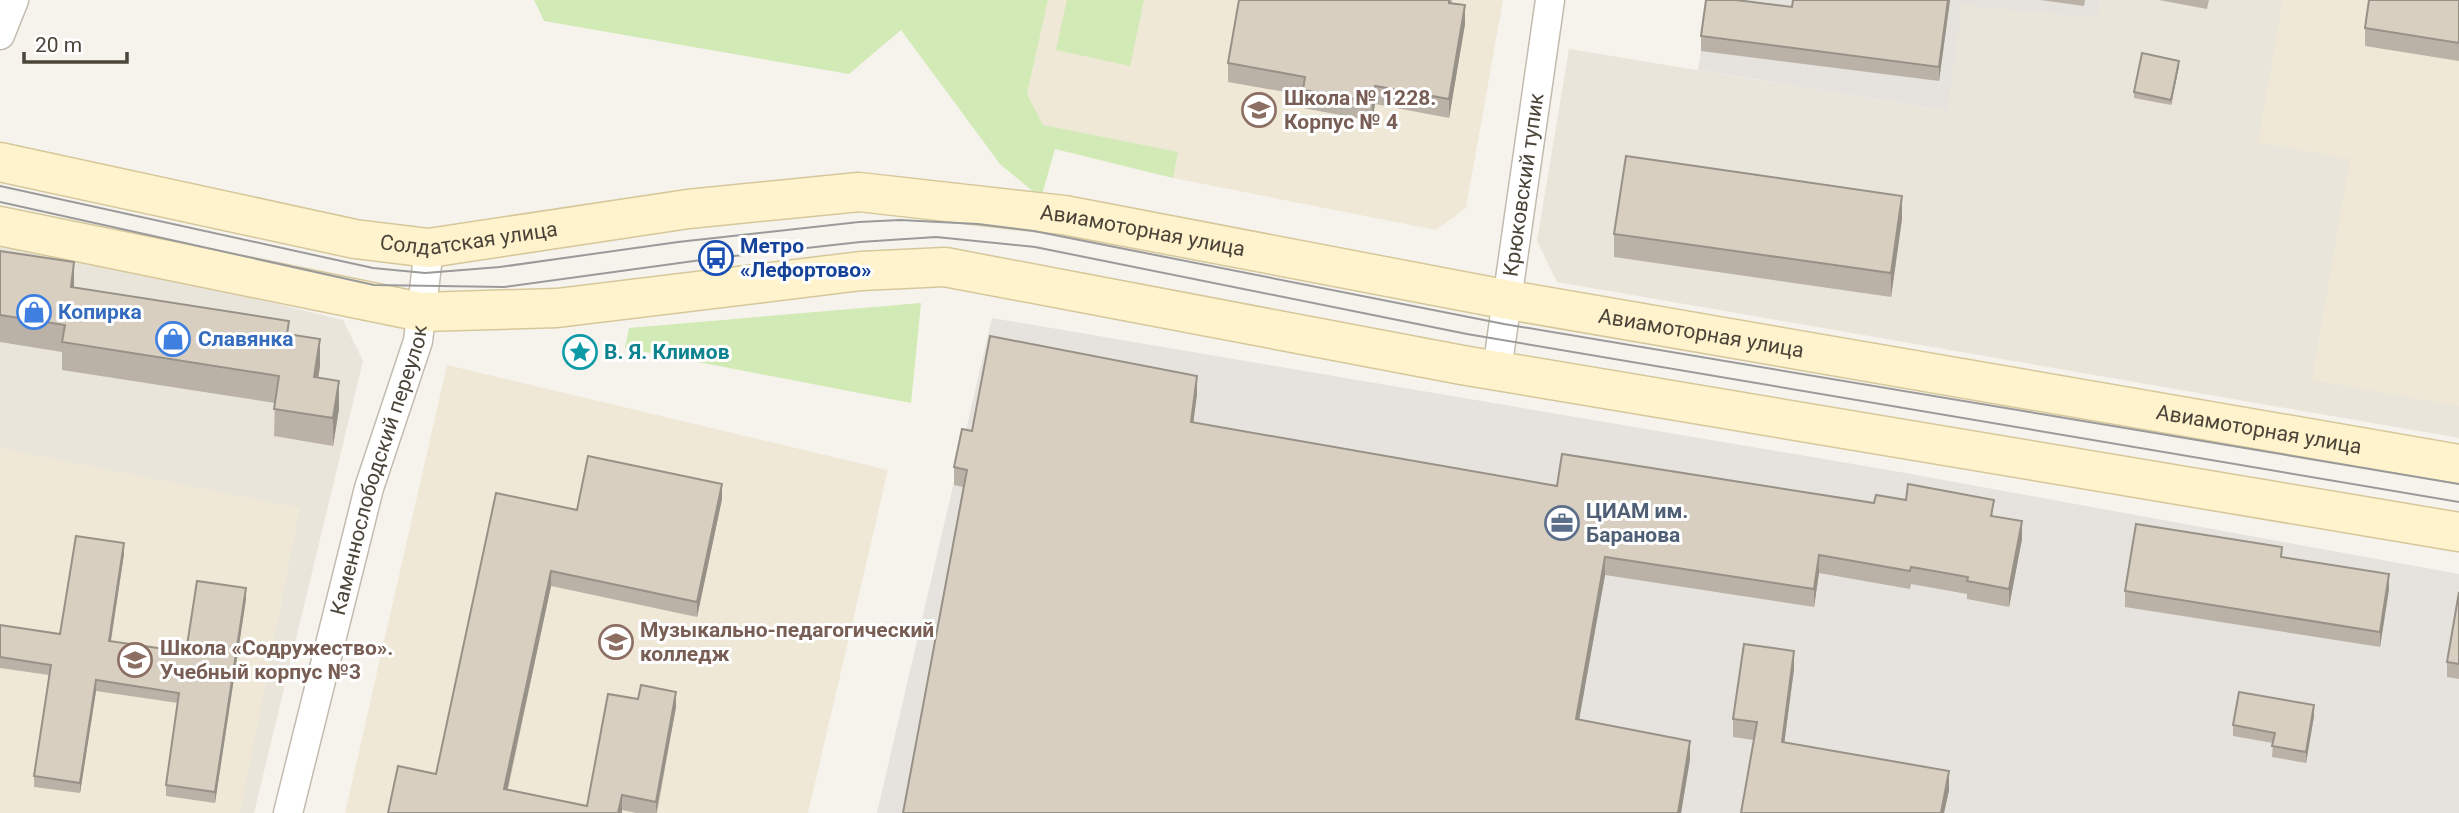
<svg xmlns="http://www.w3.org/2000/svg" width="2459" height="813" font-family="Roboto,sans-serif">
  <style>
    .residential { fill: #eae5da }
    .industrial { fill: #e6e2dd }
    .education { fill: #efe8d6 }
    .green { fill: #d2eab5 }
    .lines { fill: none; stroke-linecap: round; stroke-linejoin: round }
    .street-casing { stroke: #c2bbae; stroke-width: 31 }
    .secondary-casing { stroke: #d6c79b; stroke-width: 41 }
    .street { stroke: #fff; stroke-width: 28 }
    .secondary { stroke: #fff3cd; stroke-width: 38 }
    .tram { stroke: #9a9a9a; stroke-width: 2 }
    .wall { fill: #bab2a6 }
    .shaded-wall { fill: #979187 }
    .building { fill: #d8cfc1; stroke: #979187; stroke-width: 2 }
    .labels { text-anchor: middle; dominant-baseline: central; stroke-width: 6; stroke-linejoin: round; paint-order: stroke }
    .education-label { font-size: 21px; font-weight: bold; fill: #785e54; stroke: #fff; text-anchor: start }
    .street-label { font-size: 21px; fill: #4b4439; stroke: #fff }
    .transit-label { font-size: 21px; font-weight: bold; fill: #164399; stroke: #fff; text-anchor: start }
    .shop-label { font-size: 21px; font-weight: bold; fill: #366cbe; stroke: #fff; text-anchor: start }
    .culture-label { font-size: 21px; font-weight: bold; fill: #0d838f; stroke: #fff; text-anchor: start }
    .service-label { font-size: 21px; font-weight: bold; fill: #4e5e75; stroke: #fff; text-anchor: start }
  </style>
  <rect width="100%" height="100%" fill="#f6f3ec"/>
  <g class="residential">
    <path d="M 2099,0 L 2459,0 L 2459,438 L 1557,282 L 1537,241 L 1569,49 L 1946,111 L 1962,4 L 2096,18 Z"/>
    <path d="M 0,236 L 343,320 L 363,361 L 254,813 L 0,813 Z"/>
  </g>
  <g class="industrial">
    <path d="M 1709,0 L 2099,0 L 2097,18 L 1962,5 L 1947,111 L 1698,70 Z"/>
    <path d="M 992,318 L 1900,472 L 2459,574 L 2459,813 L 877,813 Z"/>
  </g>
  <g class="education">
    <path d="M 1048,0 L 1503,0 L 1466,208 L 1436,230 L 1173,178 L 1178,153 L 1043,126 L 1027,94 Z"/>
    <path d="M 2283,0 L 2459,0 L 2459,406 L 2312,380 L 2350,159 L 2258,142 Z"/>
    <path d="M 447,365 L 888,470 L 808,813 L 345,813 Z"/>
    <path d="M 0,448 L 300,508 L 240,813 L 0,813 Z"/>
  </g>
  <g class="green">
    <path d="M 534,0 L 1048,0 L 1027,94 L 1043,125 L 1178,152 L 1173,178 L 1055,149 L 1041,198 L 1000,164 L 901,30 L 849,74 L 544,21 Z"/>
    <path d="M 1067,0 L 1144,0 L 1130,66 L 1056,50 Z"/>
    <path d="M 921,303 L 911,403 L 625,348 L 629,328 Z"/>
  </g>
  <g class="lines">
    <g class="street-casing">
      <g id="street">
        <path d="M 0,35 L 14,0"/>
        <path id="s1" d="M 1497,370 L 1550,0"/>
        <path id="s2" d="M 288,813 L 369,488 L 418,341 L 429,248"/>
      </g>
    </g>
    <g class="secondary-casing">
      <g id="secondary">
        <path id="s3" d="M 0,162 L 355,239 L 429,248 L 688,209 L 859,192 L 1064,215 L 1509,300 L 2459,464"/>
        <path d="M 0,226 L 421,312 L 557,308 L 861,271 L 945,267 L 1462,365 L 2459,532"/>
      </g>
    </g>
    <use href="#street" class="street"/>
    <use href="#secondary" class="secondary"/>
    <g class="tram">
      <path d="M 0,186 L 373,268 L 425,273 L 500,267 L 678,242 L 859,222 L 900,220 L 978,224 L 1034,231 L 1504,324 L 2459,484"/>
      <path d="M 0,202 L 374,285 L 504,287 L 716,258 L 860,242 L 936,237 L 1035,247 L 1467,334 L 2459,502"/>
    </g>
  </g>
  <g class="wall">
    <path d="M 1239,0 L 1452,0 L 1452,3 L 1465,24 L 1449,118 L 1375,104 L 1372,121 L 1303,108 L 1303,95 L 1228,82 L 1228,63 Z"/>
    <path d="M 1950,0 L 1939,81 L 1701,51 L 1701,36 L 1792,7 Z"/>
    <path d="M 2040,0 L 2085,0 L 2084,6 Z"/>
    <path d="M 2159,0 L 2209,0 L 2207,9 Z"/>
    <path d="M 2459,0 L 2459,61 L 2365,46 L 2365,28 Z"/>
    <path d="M 2179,66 L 2171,105 L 2134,98 L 2134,92 Z"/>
    <path d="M 1902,219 L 1891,297 L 1614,257 L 1614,234 Z"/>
    <path d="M 0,251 L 74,288 L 289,334 L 320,366 L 318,378 L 339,409 L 333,446 L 274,436 L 275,403 L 62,370 L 62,352 L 0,342 Z"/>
    <path d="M 1197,394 L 1193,423 L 1557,486 L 1874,503 L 1994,516 L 2022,539 L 2009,607 L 1967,599 L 1967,594 L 1911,584 L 1910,589 L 1819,573 L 1814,607 L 1605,575 L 1579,719 L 1690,759 L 1681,813 L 903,813 L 963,487 L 954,485 L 954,467 L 972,431 Z"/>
    <path d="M 722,499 L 697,617 L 551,586 L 508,789 L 587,806 L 676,707 L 657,813 L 636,813 L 622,810 L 622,813 L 388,813 L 436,774 L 577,510 Z"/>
    <path d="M 124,554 L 111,641 L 186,652 L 246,599 L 215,803 L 166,796 L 166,785 L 178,703 L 96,691 L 80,793 L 34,787 L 34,776 L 49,675 L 0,668 L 0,625 L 60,634 Z"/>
    <path d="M 2282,557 L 2389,589 L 2380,647 L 2125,607 L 2125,591 Z"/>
    <path d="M 2459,592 L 2459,679 L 2447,677 L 2447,662 Z"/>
    <path d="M 1794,669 L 1784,743 L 1949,790 L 1944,813 L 1741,813 L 1754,740 L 1733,737 L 1733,719 Z"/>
    <path d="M 2314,716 L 2306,763 L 2272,757 L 2273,743 L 2233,736 L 2233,725 Z"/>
  </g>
  <g class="shaded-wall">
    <path d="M 1948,0 L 1950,0 L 1939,81 L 1939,67 Z"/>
    <path d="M 1465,5 L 1465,24 L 1449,118 L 1449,99 Z"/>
    <path d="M 2179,61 L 2179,66 L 2171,105 L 2171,100 Z"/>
    <path d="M 1375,86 L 1375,104 L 1372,121 L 1372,102 Z"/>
    <path d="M 1902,196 L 1902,219 L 1891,297 L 1891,273 Z"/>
    <path d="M 74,262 L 74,290 L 71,287 Z"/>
    <path d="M 320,339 L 320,366 L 314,405 L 314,377 Z"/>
    <path d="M 1197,376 L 1197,394 L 1191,440 L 1191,422 Z"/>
    <path d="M 339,381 L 339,409 L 333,446 L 333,418 Z"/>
    <path d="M 722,484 L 722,499 L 697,617 L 697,602 Z"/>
    <path d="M 2022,521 L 2022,539 L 2009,607 L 2009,589 Z"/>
    <path d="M 124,543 L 124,554 L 109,652 L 109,641 Z"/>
    <path d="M 1819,555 L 1819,573 L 1814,607 L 1814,589 Z"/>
    <path d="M 1605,557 L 1605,575 L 1576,737 L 1576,719 Z"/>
    <path d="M 551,571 L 551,586 L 504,804 L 504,789 Z"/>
    <path d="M 2389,574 L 2389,589 L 2380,647 L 2380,632 Z"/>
    <path d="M 246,588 L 246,599 L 215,803 L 215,792 Z"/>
    <path d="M 1794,651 L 1794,669 L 1782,760 L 1782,742 Z"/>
    <path d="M 96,680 L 96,691 L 80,793 L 80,783 Z"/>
    <path d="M 676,692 L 676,707 L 656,813 L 656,802 Z"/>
    <path d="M 2314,705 L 2314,716 L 2306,763 L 2306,752 Z"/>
    <path d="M 1690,741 L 1690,759 L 1681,813 L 1678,813 Z"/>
    <path d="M 1949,771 L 1949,790 L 1944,813 L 1941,813 Z"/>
    <path d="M 622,795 L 622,813 L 618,813 Z"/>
  </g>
  <g class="building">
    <path d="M 1239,0 L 1449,0 L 1449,3 L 1465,5 L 1449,99 L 1375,86 L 1372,102 L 1303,90 L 1305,77 L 1228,63 Z"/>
    <path d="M 1706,0 L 1736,0 L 1792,7 L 1793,0 L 1948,0 L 1939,67 L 1701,36 Z"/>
    <path d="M 2369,0 L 2459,0 L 2459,43 L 2365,28 Z"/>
    <path d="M 2142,53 L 2179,61 L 2171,100 L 2134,92 Z"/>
    <path d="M 1626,156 L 1902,196 L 1891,273 L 1614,234 Z"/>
    <path d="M 0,251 L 74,262 L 71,287 L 289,321 L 287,334 L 320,339 L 314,377 L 339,381 L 333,418 L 274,409 L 279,376 L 62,342 L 65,325 L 0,315 Z"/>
    <path d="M 990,336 L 1197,376 L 1191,422 L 1557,486 L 1562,454 L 1874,503 L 1876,495 L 1906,500 L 1908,484 L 1994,500 L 1991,516 L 2022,521 L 2009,589 L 1967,581 L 1968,577 L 1911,567 L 1910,571 L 1819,555 L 1814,589 L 1605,557 L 1576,719 L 1690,741 L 1678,813 L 903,813 L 967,470 L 954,467 L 962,429 L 972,431 Z"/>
    <path d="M 588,456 L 722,484 L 697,602 L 551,571 L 504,789 L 587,806 L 608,694 L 638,699 L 641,685 L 676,692 L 656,802 L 622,795 L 618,813 L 388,813 L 398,766 L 436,774 L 496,493 L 577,510 Z"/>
    <path d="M 2136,524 L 2282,547 L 2281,557 L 2389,574 L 2380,632 L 2125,591 Z"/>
    <path d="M 76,536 L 124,543 L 109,641 L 186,652 L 197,581 L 246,588 L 215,792 L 166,785 L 179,693 L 96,680 L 80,783 L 34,776 L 51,665 L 0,657 L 0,625 L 60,634 Z"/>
    <path d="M 2459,592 L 2459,664 L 2447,662 Z"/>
    <path d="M 1744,644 L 1794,651 L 1782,742 L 1949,771 L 1941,813 L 1741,813 L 1757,722 L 1733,719 Z"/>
    <path d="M 2239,692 L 2314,705 L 2306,752 L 2272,746 L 2275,733 L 2233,725 Z"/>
  </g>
  <defs>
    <g id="school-ring" transform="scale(1.75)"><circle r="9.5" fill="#fff" stroke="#8d6e63" stroke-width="1.5"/><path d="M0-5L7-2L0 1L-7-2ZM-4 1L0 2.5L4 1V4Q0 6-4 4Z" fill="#8d6e63"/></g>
    <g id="bus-ring" transform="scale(1.75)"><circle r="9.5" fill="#fff" stroke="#1a4fb4" stroke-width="1.5"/><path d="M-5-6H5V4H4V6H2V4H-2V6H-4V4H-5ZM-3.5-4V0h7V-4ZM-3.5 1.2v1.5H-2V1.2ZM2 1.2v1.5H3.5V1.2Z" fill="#1a4fb4"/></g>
    <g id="shop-ring" transform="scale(1.75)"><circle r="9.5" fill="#fff" stroke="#3f7fe0" stroke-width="1.5"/><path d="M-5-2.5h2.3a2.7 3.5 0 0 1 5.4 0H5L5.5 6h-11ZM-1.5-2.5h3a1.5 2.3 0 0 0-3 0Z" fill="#3f7fe0"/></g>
    <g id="sight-ring" transform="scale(1.75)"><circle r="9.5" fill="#fff" stroke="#0f9aa8" stroke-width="1.5"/><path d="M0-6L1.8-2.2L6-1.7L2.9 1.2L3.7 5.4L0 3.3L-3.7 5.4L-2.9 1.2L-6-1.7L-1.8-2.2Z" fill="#0f9aa8"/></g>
    <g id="office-ring" transform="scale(1.75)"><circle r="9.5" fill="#fff" stroke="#5c6f8a" stroke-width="1.5"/><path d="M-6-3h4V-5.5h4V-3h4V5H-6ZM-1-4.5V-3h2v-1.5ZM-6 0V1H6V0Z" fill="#5c6f8a"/></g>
    <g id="university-ring" transform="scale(1.75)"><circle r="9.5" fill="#fff" stroke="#8d6e63" stroke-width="1.5"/><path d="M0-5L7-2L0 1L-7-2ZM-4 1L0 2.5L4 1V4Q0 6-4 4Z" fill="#8d6e63"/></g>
  </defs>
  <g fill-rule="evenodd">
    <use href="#school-ring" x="1259" y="110"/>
    <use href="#bus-ring" x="716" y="258"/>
    <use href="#shop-ring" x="34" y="312"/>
    <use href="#shop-ring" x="173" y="339"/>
    <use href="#sight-ring" x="580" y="352"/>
    <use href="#office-ring" x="1562" y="523"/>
    <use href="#university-ring" x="616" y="642"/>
    <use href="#school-ring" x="135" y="660"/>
  </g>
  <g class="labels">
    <g class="education-label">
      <text x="1284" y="98">Школа № 1228.<tspan x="1284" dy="24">Корпус № 4</tspan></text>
      <text x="640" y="630">Музыкально-педагогический<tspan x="640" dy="24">колледж</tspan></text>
      <text x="160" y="648">Школа «Содружество».<tspan x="160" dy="24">Учебный корпус №3</tspan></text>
    </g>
    <g class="street-label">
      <text stroke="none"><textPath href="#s1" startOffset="187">Крюковский тупик</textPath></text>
      <text stroke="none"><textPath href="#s3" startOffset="1158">Авиамоторная улица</textPath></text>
      <text stroke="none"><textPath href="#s3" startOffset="478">Солдатская улица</textPath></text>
      <text stroke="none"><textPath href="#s3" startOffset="1726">Авиамоторная улица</textPath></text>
      <text stroke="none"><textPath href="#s3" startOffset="2292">Авиамоторная улица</textPath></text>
      <text stroke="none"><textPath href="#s2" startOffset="355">Каменнослободский переулок</textPath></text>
    </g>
    <g class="transit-label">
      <text x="740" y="246">Метро<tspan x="740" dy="24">«Лефортово»</tspan></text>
    </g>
    <g class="shop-label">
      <text x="58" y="312">Копирка</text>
      <text x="198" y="339">Славянка</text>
    </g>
    <g class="culture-label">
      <text x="604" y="352">В. Я. Климов</text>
    </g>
    <g class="service-label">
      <text x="1586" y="511">ЦИАМ им.<tspan x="1586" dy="24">Баранова</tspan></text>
    </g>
  </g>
  <path d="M24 52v10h103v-10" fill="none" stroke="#4b4439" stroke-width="3.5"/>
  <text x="35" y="52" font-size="21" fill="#4b4439" stroke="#ffffff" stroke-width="5" paint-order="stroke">20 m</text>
</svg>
